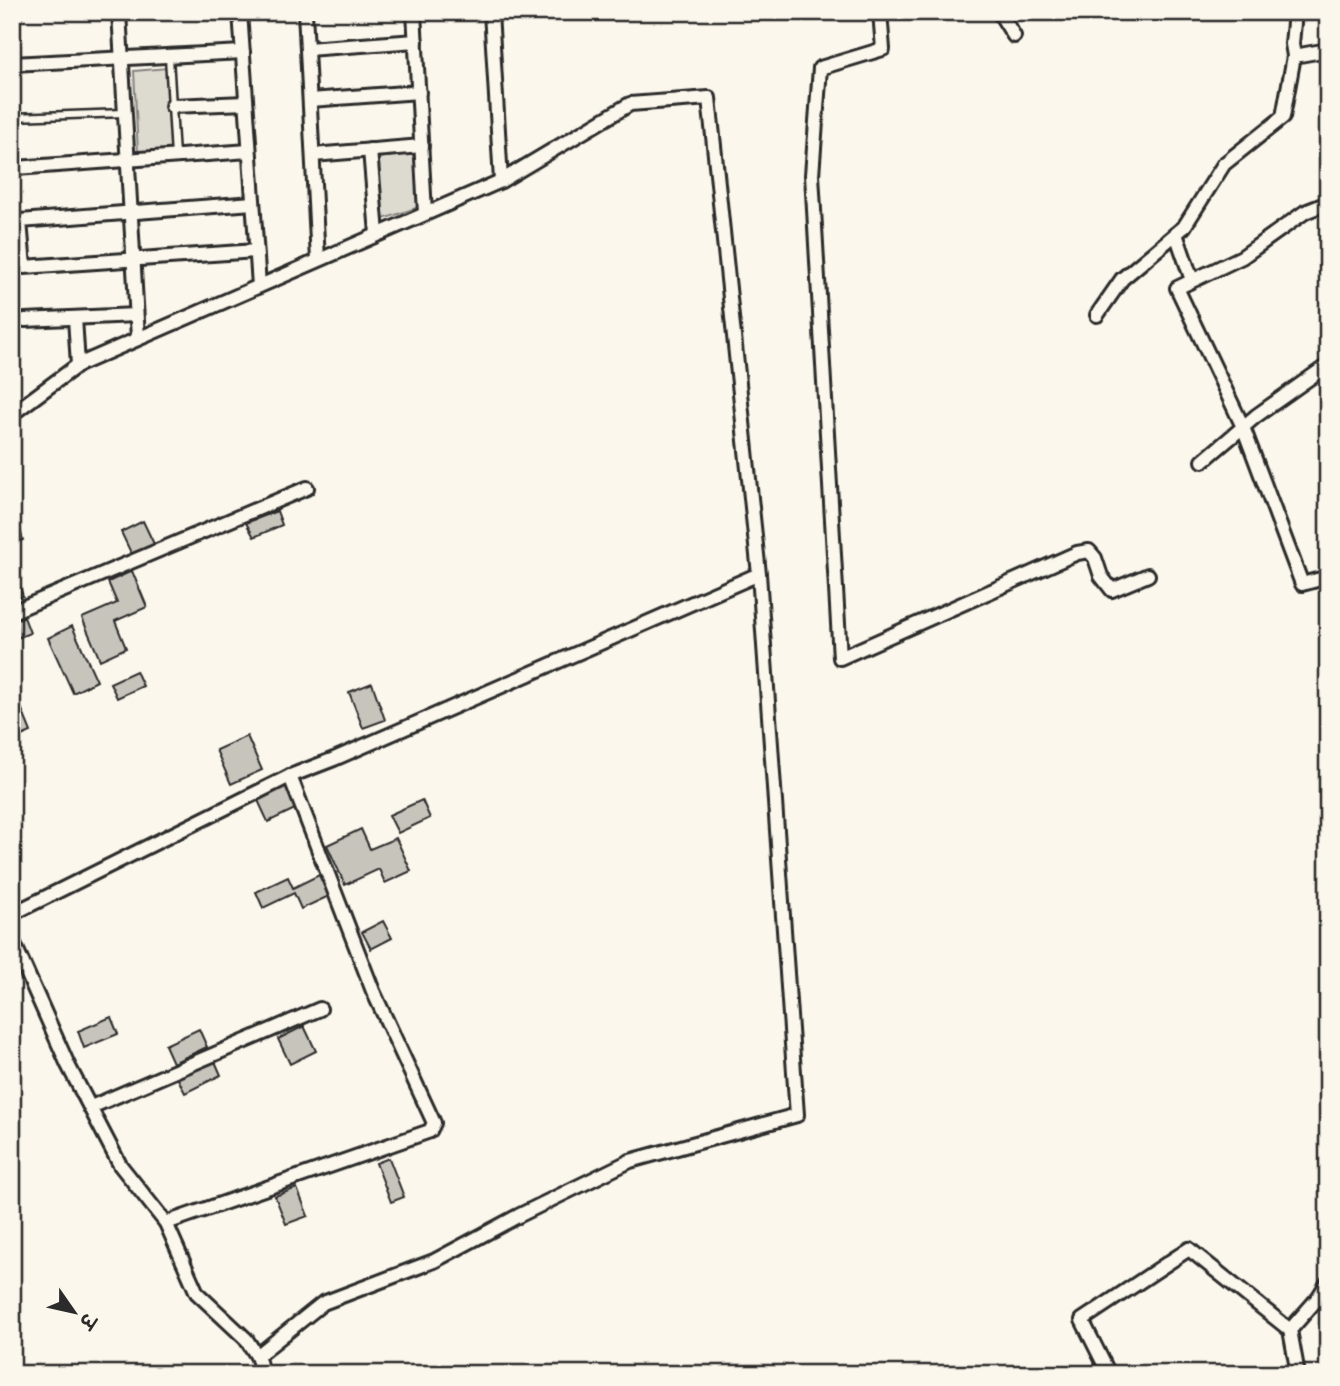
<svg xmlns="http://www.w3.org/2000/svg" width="1340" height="1386" font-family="'Architects Daughter','Playpen Sans Deva',sans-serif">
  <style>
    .green { fill: #dddad0; stroke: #84827e; stroke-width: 2 }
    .building { fill: #c7c4bc; stroke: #2b2b2b; stroke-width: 2 }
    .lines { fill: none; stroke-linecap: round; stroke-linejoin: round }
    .service-casing { stroke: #2b2b2b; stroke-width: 11 }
    .minor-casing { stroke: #2b2b2b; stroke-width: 18 }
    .service { stroke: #fbf7ec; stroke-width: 6 }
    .minor { stroke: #fbf7ec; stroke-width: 12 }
  </style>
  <rect width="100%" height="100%" fill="#fbf7ec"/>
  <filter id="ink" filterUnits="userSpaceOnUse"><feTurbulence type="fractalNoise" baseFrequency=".0143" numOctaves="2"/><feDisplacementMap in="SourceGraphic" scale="14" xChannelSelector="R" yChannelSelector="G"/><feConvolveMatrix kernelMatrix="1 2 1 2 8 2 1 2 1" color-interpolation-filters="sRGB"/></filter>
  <g filter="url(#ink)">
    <g class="green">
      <path d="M 167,68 L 172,151 L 138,153 L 134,71 Z"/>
      <path d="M 418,153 L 419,207 L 381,220 L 377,158 Z"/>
    </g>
    <g class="building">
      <path d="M 12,503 L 23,540 L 12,544 Z"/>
      <path d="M 277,511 L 282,525 L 254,537 L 246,523 Z"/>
      <path d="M 143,521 L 154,544 L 132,555 L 121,532 Z"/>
      <path d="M 12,561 L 23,596 L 12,599 Z"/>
      <path d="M 132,571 L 147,607 L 115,621 L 126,648 L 100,660 L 82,618 L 117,603 L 108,582 Z"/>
      <path d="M 24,617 L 30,633 L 12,640 L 12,621 Z"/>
      <path d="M 72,626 L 97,681 L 73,693 L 48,638 Z"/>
      <path d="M 136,671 L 143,686 L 117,698 L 110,683 Z"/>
      <path d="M 372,683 L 385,720 L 363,728 L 349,692 Z"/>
      <path d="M 18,700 L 31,732 L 12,740 L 12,703 Z"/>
      <path d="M 247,736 L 262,770 L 231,784 L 216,750 Z"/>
      <path d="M 285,782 L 297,808 L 268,822 L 256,796 Z"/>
      <path d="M 422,800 L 430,818 L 398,833 L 389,815 Z"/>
      <path d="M 361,829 L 370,849 L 396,838 L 411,871 L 385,883 L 379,869 L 345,885 L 327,845 Z"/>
      <path d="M 319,875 L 329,896 L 301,909 L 294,893 L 263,908 L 256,892 L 288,877 L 293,888 Z"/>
      <path d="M 383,921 L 392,938 L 371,949 L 362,932 Z"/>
      <path d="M 111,1017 L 118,1034 L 84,1048 L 78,1031 Z"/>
      <path d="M 304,1026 L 316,1051 L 290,1064 L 278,1039 Z"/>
      <path d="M 199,1029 L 207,1047 L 173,1063 L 165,1045 Z"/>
      <path d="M 214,1059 L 221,1075 L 185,1093 L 177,1077 Z"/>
      <path d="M 389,1158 L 404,1197 L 391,1202 L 376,1163 Z"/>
      <path d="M 297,1188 L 308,1216 L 286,1224 L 275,1196 Z"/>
    </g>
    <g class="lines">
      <g class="service-casing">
        <g id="service">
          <path d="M 169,57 L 175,156"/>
          <path d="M 14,117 L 124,113"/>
        </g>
      </g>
      <g class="minor-casing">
        <g id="minor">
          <path d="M 12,12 L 16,12"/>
          <path d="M 119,12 L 138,338"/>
          <path d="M 240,12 L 259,286"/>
          <path d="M 305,12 L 318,260"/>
          <path d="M 414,12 L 425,213"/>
          <path d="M 491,12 L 501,181"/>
          <path d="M 880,12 L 883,49 L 820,68 L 812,175 L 840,658 L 1077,553 L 1089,551 L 1095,558 L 1101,576 L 1112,590 L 1148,575"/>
          <path d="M 999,12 L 1014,36"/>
          <path d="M 307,49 L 416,41"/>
          <path d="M 1294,56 L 1328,50"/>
          <path d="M 12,64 L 243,52"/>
          <path d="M 310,100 L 419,92"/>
          <path d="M 172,106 L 246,103"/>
          <path d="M 370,150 L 377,234"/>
          <path d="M 313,155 L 422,146"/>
          <path d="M 16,168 L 249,151"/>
          <path d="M 253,203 L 20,221 L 24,267 L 256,251"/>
          <path d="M 1328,203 L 1305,212 L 1242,257 L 1177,288 L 1243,427 L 1302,584 L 1328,577"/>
          <path d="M 1176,234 L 1192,280"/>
          <path d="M 1097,315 L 1122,279 L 1184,227 L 1224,164 L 1283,117 L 1294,56 L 1292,44 L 1295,12"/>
          <path d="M 75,318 L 78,365"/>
          <path d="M 25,320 L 136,315"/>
          <path d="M 12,414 L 78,365 L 501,181 L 630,104 L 709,98 L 759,574 L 797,1115 L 630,1161 L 518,1216 L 434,1261 L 323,1303 L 257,1356"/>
          <path d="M 1203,461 L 1256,416 L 1328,365"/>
          <path d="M 12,612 L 307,488"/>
          <path d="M 12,914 L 290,776 L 334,759 L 759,574"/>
          <path d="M 12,939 L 68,1065 L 120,1165 L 166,1223 L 197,1293 L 246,1339 L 257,1356 L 263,1374"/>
          <path d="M 91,1107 L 320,1009"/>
          <path d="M 166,1223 L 430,1131 L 434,1123 L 373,991 L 290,776"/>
          <path d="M 1328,1282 L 1318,1298 L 1328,1307"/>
          <path d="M 1109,1374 L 1082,1320 L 1189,1249 L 1290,1330"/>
          <path d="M 1298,1374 L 1290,1330 L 1318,1298"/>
        </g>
      </g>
      <use href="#service" class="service"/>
      <use href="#minor" class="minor"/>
    </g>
  </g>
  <rect width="1340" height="1386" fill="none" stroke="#fbf7ec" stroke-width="42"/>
  <rect x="21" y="21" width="1298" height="1344" fill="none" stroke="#2b2b2b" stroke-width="2.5" filter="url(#ink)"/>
  <g transform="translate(74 1312) rotate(124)" stroke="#fbf7ec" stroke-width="5" paint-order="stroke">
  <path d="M0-5L12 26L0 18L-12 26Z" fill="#2b2b2b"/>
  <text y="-10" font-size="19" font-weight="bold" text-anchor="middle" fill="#2b2b2b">उ</text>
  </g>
</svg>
